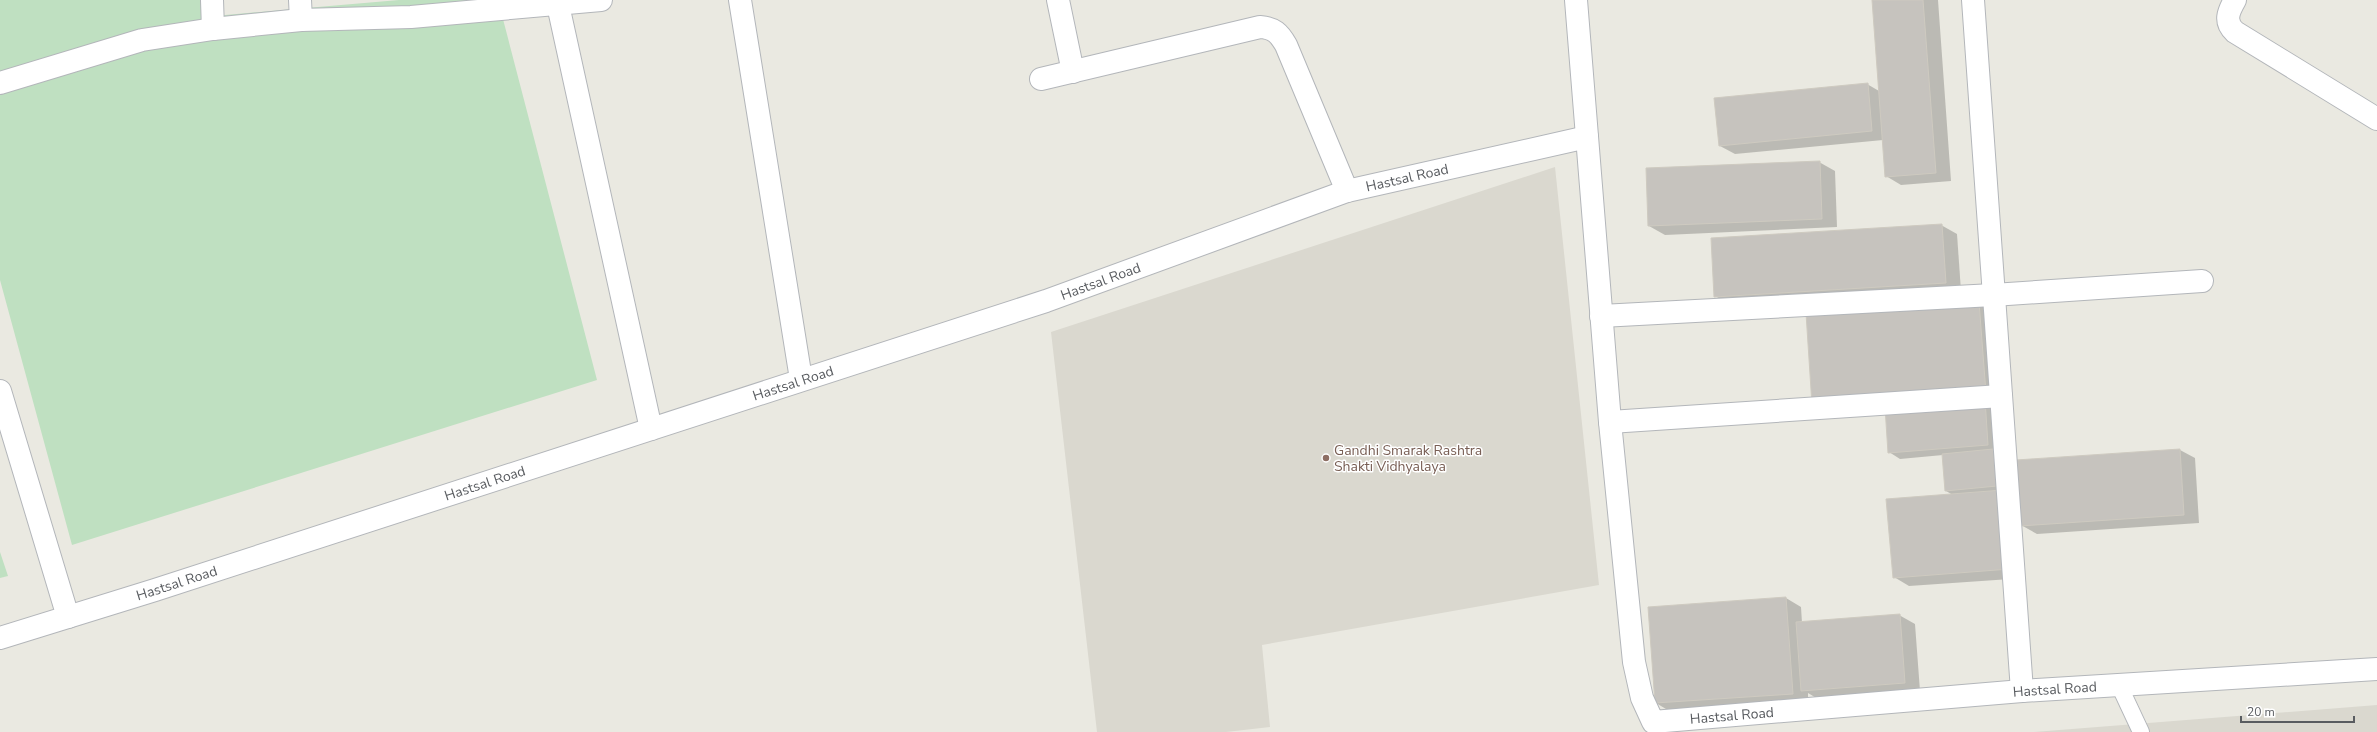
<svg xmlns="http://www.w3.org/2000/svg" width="2377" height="732" font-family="'Nunito Sans',sans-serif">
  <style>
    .education { fill: #dad8cf }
    .green { fill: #bfe0c1 }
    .shadow { fill: #0003 }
    .building { fill: #c6c3be; stroke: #cecac0 }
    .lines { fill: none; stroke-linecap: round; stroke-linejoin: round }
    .service-casing { stroke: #b3b6ba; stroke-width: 18 }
    .minor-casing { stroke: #b3b6ba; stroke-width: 24 }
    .tertiary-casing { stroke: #b3b6ba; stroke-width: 24 }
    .service { stroke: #fff; stroke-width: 16 }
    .minor { stroke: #fff; stroke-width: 22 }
    .tertiary { stroke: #fff; stroke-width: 22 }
    .education-dot { fill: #8d6e63; stroke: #fff; stroke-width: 1.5 }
    .labels { text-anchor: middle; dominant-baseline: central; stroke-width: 3; stroke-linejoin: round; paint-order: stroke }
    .street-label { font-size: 14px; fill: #595c60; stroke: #fff }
    .education-label { font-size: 14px; fill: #785e54; stroke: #fff; text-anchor: start }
  </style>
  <rect width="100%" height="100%" fill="#eae9e1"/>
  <g class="education">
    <path d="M 1555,167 L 1599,585 L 1262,645 L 1270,727 L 1226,732 L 1097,732 L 1051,332 Z"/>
    <path d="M 2377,705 L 2377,732 L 2034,732 Z"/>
  </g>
  <g class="green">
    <path d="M 0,0 L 212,0 L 214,16 L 399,0 L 498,0 L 597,380 L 72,545 L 0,280 Z"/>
    <path d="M 0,552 L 8,576 L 0,578 Z"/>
  </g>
  <g class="shadow">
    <path d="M 1873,0 L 1938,0 L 1951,181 L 1901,185 L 1886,176 L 1883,140 L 1735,154 L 1720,146 L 1867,84 L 1879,91 Z"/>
    <path d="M 1819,162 L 1835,171 L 1837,227 L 1665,235 L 1649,226 Z"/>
    <path d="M 1941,225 L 1957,234 L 1961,291 L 1731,305 L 1715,296 Z"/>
    <path d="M 1979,303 L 1995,312 L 1996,407 L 2007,492 L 2180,450 L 2195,458 L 2199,523 L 2037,534 L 2021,525 L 2025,578 L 1909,586 L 1894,577 L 1953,495 L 1946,491 L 1943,455 L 1900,459 L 1889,452 Z"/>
    <path d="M 1786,598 L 1801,607 L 1802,623 L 1899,615 L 1915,624 L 1920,691 L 1818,699 L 1808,693 L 1808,702 L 1671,712 L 1656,703 Z"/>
  </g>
  <g class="building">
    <path d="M 1872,0 L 1923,0 L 1936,173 L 1885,177 Z"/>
    <path d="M 1868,83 L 1872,131 L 1719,146 L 1714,98 Z"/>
    <path d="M 1820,161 L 1822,219 L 1648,226 L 1646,168 Z"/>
    <path d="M 1942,224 L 1946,283 L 1714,297 L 1711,238 Z"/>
    <path d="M 1979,302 L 1986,393 L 1812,405 L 1806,313 Z"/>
    <path d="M 1985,399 L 1988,445 L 1888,453 L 1885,407 Z"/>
    <path d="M 1993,449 L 1997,486 L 1945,491 L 1942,454 Z"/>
    <path d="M 2180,449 L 2184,515 L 2020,526 L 2016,460 Z"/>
    <path d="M 2003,490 L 2010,569 L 1893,578 L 1886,499 Z"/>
    <path d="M 1786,597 L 1793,694 L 1655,703 L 1648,607 Z"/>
    <path d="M 1900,614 L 1905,683 L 1801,691 L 1796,622 Z"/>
  </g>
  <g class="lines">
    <g class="service-casing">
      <path id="service" d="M 2119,685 L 2141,732"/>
    </g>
    <g class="minor-casing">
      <g id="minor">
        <path d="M 212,0 L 213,29"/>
        <path d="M 300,0 L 301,20"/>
        <path d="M 740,0 L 801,379"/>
        <path d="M 1058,0 L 1073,72"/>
        <path d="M 1973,0 L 2022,691"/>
        <path d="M 2235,0 C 2228,12 2224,22 2235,32 L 2377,119"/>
        <path d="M 558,5 L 651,429"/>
        <path d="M 1041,79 L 1260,27 C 1274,28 1279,33 1286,45 L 1347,191"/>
        <path d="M 0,83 L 142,40 L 213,29 L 301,20 L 411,17 L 601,0"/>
        <path d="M 1601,316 L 1993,295 L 2202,281"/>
        <path d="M 0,391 L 68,617"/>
        <path d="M 1610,422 L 2001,396"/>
        <path id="s1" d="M 0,638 L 155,590 L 1046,301 L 1347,191 L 1587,137"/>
      </g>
    </g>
    <g class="tertiary-casing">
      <g id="tertiary">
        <path id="s2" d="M 1576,0 L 1610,422 L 1634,662 L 1642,698 L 1653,722 L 2022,691 L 2377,669"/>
      </g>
    </g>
    <use href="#service" class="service"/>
    <use href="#minor" class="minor"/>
    <use href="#tertiary" class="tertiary"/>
  </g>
  <circle class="education-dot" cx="1326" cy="458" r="4"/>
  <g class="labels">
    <g class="street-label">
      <text stroke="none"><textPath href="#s1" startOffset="1481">Hastsal Road</textPath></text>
      <text stroke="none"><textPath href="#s1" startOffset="1157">Hastsal Road</textPath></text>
      <text stroke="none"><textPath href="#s1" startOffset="833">Hastsal Road</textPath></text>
      <text stroke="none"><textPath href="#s1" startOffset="509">Hastsal Road</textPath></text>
      <text stroke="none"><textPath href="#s1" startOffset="185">Hastsal Road</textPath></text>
      <text stroke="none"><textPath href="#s2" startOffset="1131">Hastsal Road</textPath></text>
      <text stroke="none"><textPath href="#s2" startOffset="807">Hastsal Road</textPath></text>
    </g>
    <g class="education-label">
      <text x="1334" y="450">Gandhi Smarak Rashtra<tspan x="1334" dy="16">Shakti Vidhyalaya</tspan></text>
    </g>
  </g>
  <path d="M2241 716v6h113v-6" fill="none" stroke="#595c60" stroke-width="2"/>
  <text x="2247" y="716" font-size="12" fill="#595c60" stroke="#ffffff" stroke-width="3" paint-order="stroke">20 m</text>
</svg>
